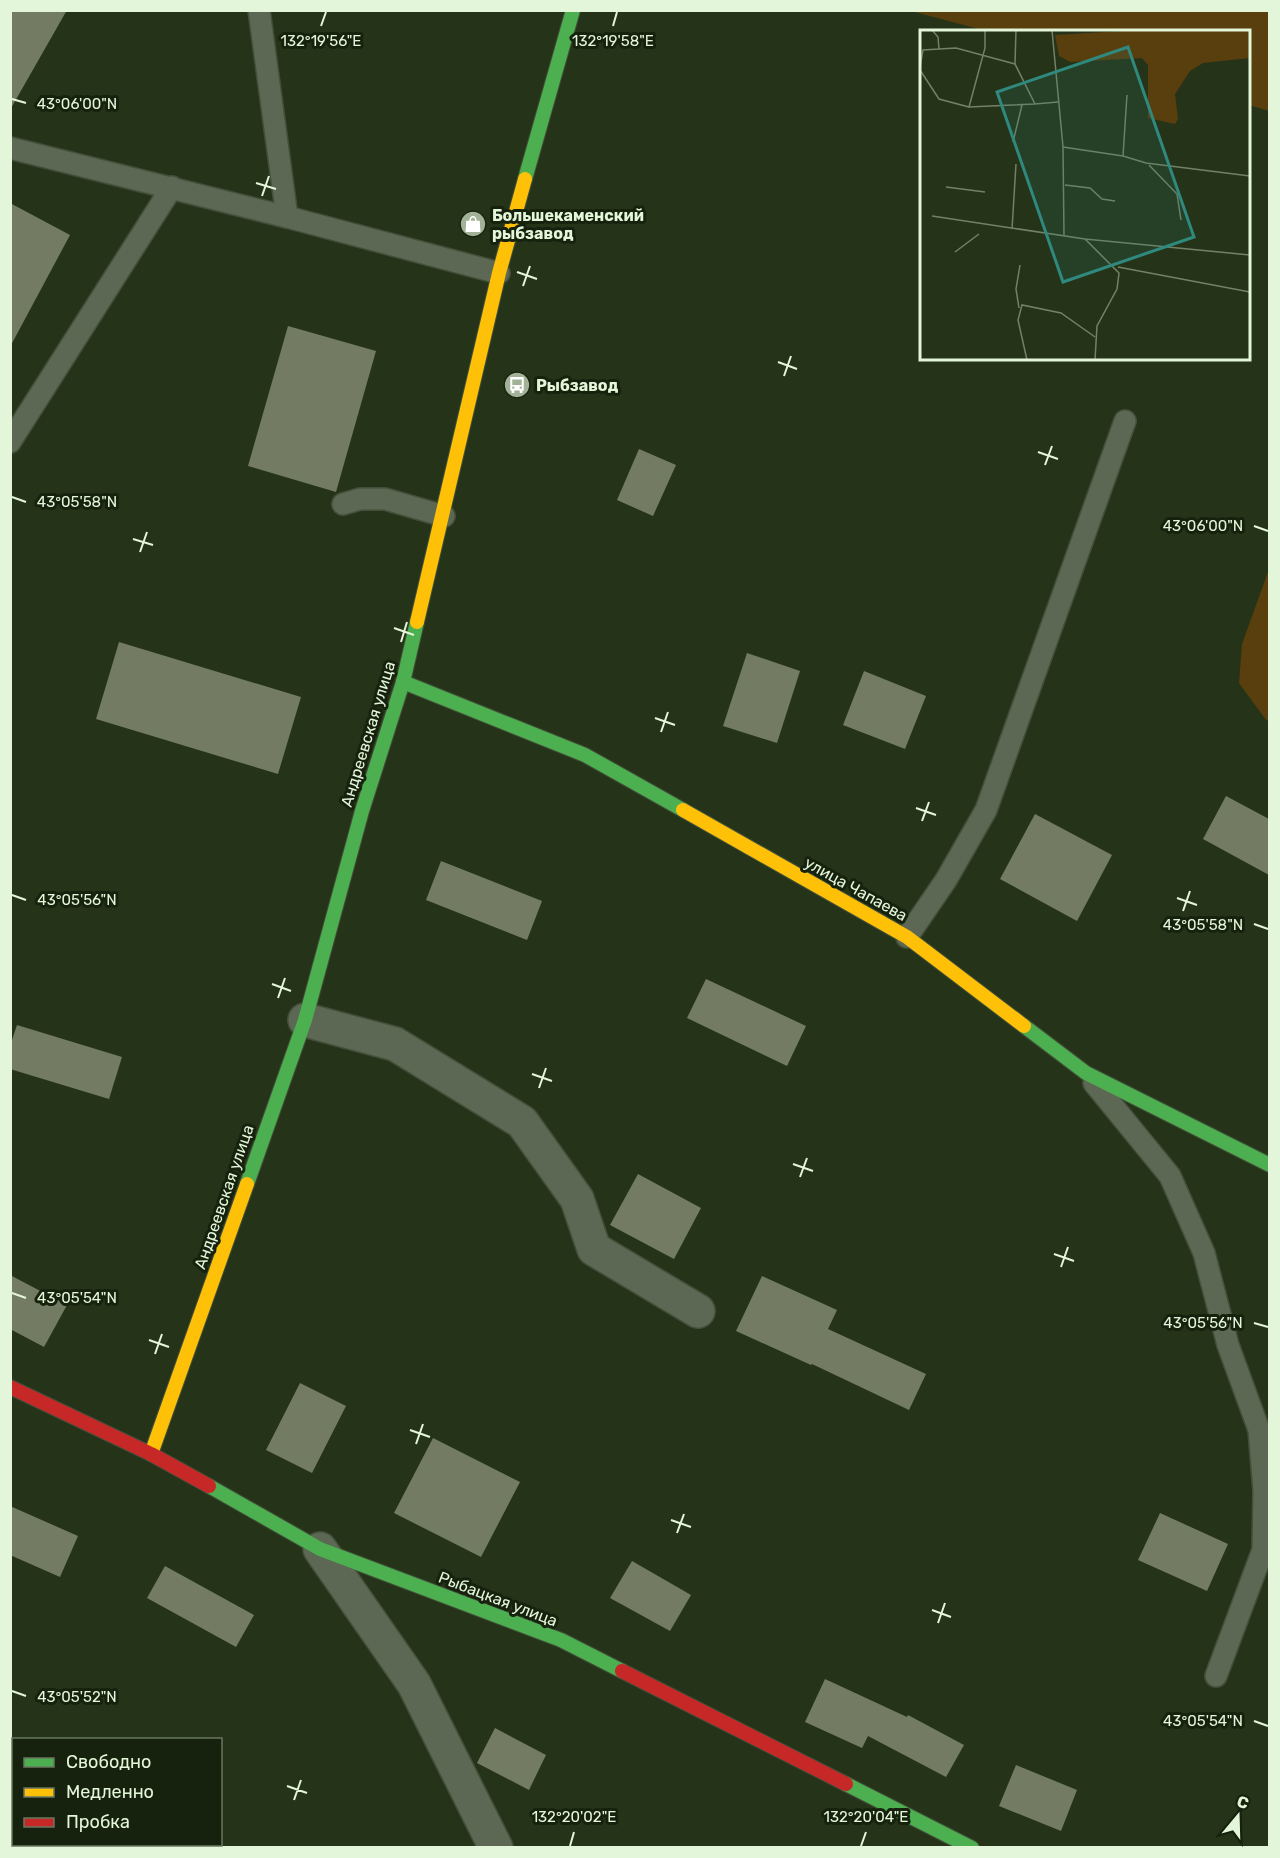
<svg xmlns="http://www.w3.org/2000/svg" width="1280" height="1858" font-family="Rubik,sans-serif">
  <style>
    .green { fill: #593e0e }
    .building { fill: #737b63 }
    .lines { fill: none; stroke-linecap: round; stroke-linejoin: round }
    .lane-casing { stroke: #434f3a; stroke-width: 24 }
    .street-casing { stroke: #434f3a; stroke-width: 36 }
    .fast-casing { stroke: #434f3a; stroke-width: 16 }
    .slow-casing { stroke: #434f3a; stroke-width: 16 }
    .jam-casing { stroke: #434f3a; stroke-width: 16 }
    .lane { stroke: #5c6854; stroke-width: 21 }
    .street { stroke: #5c6854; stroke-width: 33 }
    .fast { stroke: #4caf50; stroke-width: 14 }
    .slow { stroke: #ffc107; stroke-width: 14 }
    .jam { stroke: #c62828; stroke-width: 14 }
    .ticks { fill: none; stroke: #e4f6da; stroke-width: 2 }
    .labels { text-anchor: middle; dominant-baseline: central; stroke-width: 6; stroke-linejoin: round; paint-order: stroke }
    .poi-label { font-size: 16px; font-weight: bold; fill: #e4f6da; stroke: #16220e; text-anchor: start }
    .street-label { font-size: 16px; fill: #e4f6da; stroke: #16220e }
    .inset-road { fill: none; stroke: #718266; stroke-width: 1.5 }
    .view { fill: #2f897e; fill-opacity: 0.15; stroke: #2f897e; stroke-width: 3 }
    .inset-edge { fill: none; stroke: #e4f6da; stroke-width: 3 }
    .ticks-label { font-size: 15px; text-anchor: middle; fill: #e4f6da; stroke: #16220e; stroke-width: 6; stroke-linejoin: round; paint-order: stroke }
  </style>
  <rect width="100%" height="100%" fill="#253419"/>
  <g class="green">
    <path d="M 911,11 L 1269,11 L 1269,111 L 1249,105 L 1248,32 L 986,31 Z"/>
    <path d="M 1269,569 L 1270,721 L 1269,721 L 1266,720 L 1239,683 L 1242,644 Z"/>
  </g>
  <g class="building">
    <path d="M 10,10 L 67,10 L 10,110 Z"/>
    <path d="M 10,203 L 70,235 L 10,347 Z"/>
    <path d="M 288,326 L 376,351 L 336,492 L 248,466 Z"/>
    <path d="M 639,449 L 676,465 L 653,516 L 617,500 Z"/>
    <path d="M 119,642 L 301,697 L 278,774 L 96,719 Z"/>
    <path d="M 747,653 L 800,671 L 777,743 L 723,726 Z"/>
    <path d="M 864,671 L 926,696 L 905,749 L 843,725 Z"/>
    <path d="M 1226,796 L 1269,819 L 1269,875 L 1203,839 Z"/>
    <path d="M 1035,814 L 1112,855 L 1077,921 L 1000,879 Z"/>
    <path d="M 441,861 L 542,901 L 527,940 L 426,900 Z"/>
    <path d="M 706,979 L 806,1026 L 787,1066 L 687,1018 Z"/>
    <path d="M 17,1025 L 122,1057 L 109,1099 L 10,1069 L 10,1046 Z"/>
    <path d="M 638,1174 L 701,1208 L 674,1259 L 610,1225 Z"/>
    <path d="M 10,1275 L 67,1305 L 44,1347 L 10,1329 Z"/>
    <path d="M 762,1276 L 837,1310 L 828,1329 L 926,1374 L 909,1410 L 812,1364 L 811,1365 L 736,1331 Z"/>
    <path d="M 300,1383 L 346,1406 L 312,1473 L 266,1450 Z"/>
    <path d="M 433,1438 L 520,1482 L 481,1557 L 394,1513 Z"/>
    <path d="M 10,1506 L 78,1536 L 60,1577 L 10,1555 Z"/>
    <path d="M 1160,1513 L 1228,1544 L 1207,1591 L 1138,1560 Z"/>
    <path d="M 632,1561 L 691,1595 L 670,1631 L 610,1598 Z"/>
    <path d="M 165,1566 L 254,1615 L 236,1647 L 147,1598 Z"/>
    <path d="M 825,1679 L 907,1717 L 908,1715 L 964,1745 L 946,1777 L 868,1736 L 862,1748 L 805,1722 Z"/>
    <path d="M 495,1728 L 546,1755 L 529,1790 L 477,1763 Z"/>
    <path d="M 1016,1765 L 1077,1790 L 1061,1831 L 999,1806 Z"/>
  </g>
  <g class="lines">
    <g class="lane-casing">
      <g id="lane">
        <path d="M 259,10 L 287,217 L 499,273"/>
        <path d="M 10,148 L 287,217"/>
        <path d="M 10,442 L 172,187"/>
        <path d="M 343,504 L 360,499 L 385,499 L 444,516"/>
        <path d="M 907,937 L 946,880 L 986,810 L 1125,421"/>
        <path d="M 1094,1083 L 1170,1176 L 1204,1253 L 1228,1345 L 1259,1430 L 1264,1491 L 1263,1550 L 1216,1676"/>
      </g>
    </g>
    <g class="street-casing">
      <g id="street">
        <path d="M 305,1020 L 395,1044 L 522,1122 L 577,1199 L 594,1249 L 698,1311"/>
        <path d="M 320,1549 L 414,1684 L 496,1848"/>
      </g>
    </g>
    <g class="fast-casing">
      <g id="fast">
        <path d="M 525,179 L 573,10"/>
        <path d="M 403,682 L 585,755 L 683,810"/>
        <path d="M 1024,1026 L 1086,1073 L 1270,1165"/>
        <path d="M 247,1184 L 305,1020 L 362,811 L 403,682 L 417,622"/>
        <path d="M 209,1486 L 320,1549 L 561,1640 L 622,1671"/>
        <path d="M 846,1784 L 972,1848"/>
      </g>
    </g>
    <g class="slow-casing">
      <g id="slow">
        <path d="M 417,622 L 499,273 L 525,179"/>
        <path d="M 683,810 L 907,937 L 1024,1026"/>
        <path d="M 151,1454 L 247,1184"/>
      </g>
    </g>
    <g class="jam-casing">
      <g id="jam">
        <path d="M 10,1387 L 151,1454 L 209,1486"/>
        <path d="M 622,1671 L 846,1784"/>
      </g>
    </g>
    <use href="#lane" class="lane"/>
    <use href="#street" class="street"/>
    <use href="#fast" class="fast"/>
    <use href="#slow" class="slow"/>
    <use href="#jam" class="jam"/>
  </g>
  <path class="ticks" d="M 321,26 L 326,12M 613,26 L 617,12M 12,99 L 26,103M 256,183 L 276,189M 262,196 L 269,176M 517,272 L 537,279M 523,286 L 530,266M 778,362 L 797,369M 784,376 L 791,356M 1038,452 L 1058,459M 1045,465 L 1052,446M 12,497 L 26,502M 1254,526 L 1268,531M 133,539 L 153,545M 140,552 L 147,532M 394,628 L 414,635M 401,642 L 407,622M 655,718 L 675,725M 661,732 L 668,712M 916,808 L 936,815M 922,821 L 929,802M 12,895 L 26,900M 1177,898 L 1197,905M 1183,911 L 1190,891M 1254,924 L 1268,929M 272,984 L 291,991M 278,998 L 285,978M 532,1074 L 552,1081M 539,1088 L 546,1068M 793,1164 L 813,1171M 800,1177 L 807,1158M 1054,1254 L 1074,1261M 1061,1267 L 1068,1247M 12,1293 L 26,1298M 1254,1323 L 1268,1327M 149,1340 L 169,1347M 155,1354 L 162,1334M 410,1430 L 430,1437M 416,1444 L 423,1424M 671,1520 L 691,1527M 677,1533 L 684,1514M 932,1610 L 951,1617M 938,1623 L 945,1603M 12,1691 L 26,1696M 1254,1721 L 1268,1726M 287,1786 L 307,1793M 294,1800 L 301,1780M 570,1846 L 574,1832M 861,1846 L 866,1832"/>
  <defs>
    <g id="shop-disc" transform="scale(1.35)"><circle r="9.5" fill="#a1b296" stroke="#16220e"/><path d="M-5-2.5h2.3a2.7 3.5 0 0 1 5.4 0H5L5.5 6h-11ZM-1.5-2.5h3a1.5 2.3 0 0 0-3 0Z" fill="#fff"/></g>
    <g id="bus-disc" transform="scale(1.35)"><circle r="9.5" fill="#a1b296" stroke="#16220e"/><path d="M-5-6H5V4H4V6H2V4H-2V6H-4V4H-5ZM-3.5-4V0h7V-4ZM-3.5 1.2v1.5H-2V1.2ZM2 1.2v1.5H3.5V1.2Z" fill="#fff"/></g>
  </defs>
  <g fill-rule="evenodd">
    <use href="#shop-disc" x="473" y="224"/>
    <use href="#bus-disc" x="517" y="385"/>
  </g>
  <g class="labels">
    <g class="poi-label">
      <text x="492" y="215">Большекаменский<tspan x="492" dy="18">рыбзавод</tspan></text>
      <text x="536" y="385">Рыбзавод</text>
    </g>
    <g class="street-label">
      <text transform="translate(368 734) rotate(-73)">Андреевская улица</text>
      <text transform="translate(856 889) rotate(29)">улица Чапаева</text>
      <text transform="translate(224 1197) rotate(-71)">Андреевская улица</text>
      <text transform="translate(498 1599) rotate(21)">Рыбацкая улица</text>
    </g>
  </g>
  <g transform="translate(920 30)">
    <rect width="330" height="330" fill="#253419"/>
    <path d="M 219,0 L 330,0 L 330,28 L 283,33 L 270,41 L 255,64 L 258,89 L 255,94 L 228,88 L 228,35 L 222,28 L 150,32 L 139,26 L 135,5 Z" fill="#593e0e"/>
    <path class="inset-road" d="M 96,0 L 95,34 L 115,74 L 138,72M 132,0 L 143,117 L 144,205M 19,19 L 36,18 L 95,34M 0,37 L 3,20 L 19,19 L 18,7 L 12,0M 0,40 L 19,69 L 49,77 L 65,18 L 65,0M 49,77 L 115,74M 93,112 L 102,75M 143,117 L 203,126 L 226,133 L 330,146M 203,126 L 207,65M 229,135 L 257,164 L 261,190M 145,155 L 170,158 L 182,169 L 195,171M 26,157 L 65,162M 12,186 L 165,209 L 330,225M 92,199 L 96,134M 165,209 L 199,243 L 197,259 L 177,296 L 175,330M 35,222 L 59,204M 198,237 L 330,262M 99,278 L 96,259 L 100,235M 107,330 L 98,290 L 102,275 L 141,283 L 175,307"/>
    <path class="view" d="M 208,17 L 274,207 L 143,252 L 77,62 Z"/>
    <rect width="330" height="330" class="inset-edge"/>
  </g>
  <g class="ticks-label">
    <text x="321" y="46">132°19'56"E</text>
    <text x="613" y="46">132°19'58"E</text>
    <text x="77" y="109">43°06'00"N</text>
    <text x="77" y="507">43°05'58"N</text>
    <text x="1203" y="531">43°06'00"N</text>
    <text x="77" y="905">43°05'56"N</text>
    <text x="1203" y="930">43°05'58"N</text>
    <text x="77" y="1303">43°05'54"N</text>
    <text x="1203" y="1328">43°05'56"N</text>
    <text x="77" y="1702">43°05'52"N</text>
    <text x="1203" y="1726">43°05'54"N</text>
    <text x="574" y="1822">132°20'02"E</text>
    <text x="866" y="1822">132°20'04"E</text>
  </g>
  <rect width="1280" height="1858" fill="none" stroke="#e4f6da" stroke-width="24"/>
  <rect x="12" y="1738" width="210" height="108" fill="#16220e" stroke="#687760" stroke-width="1.5"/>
  <rect x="24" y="1758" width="30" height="9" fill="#4caf50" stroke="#687760" stroke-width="1.5"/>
  <text x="66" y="1768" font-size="18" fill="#e4f6da">Свободно</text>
  <rect x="24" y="1788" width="30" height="9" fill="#ffc107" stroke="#687760" stroke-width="1.5"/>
  <text x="66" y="1798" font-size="18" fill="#e4f6da">Медленно</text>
  <rect x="24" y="1818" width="30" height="9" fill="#c62828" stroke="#687760" stroke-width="1.5"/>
  <text x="66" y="1828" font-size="18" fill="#e4f6da">Пробка</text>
  <g transform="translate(1238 1816) rotate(19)" stroke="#16220e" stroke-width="4.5" paint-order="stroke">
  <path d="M0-4.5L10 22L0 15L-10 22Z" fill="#e4f6da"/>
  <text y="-9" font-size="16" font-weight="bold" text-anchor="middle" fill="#e4f6da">С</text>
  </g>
</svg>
